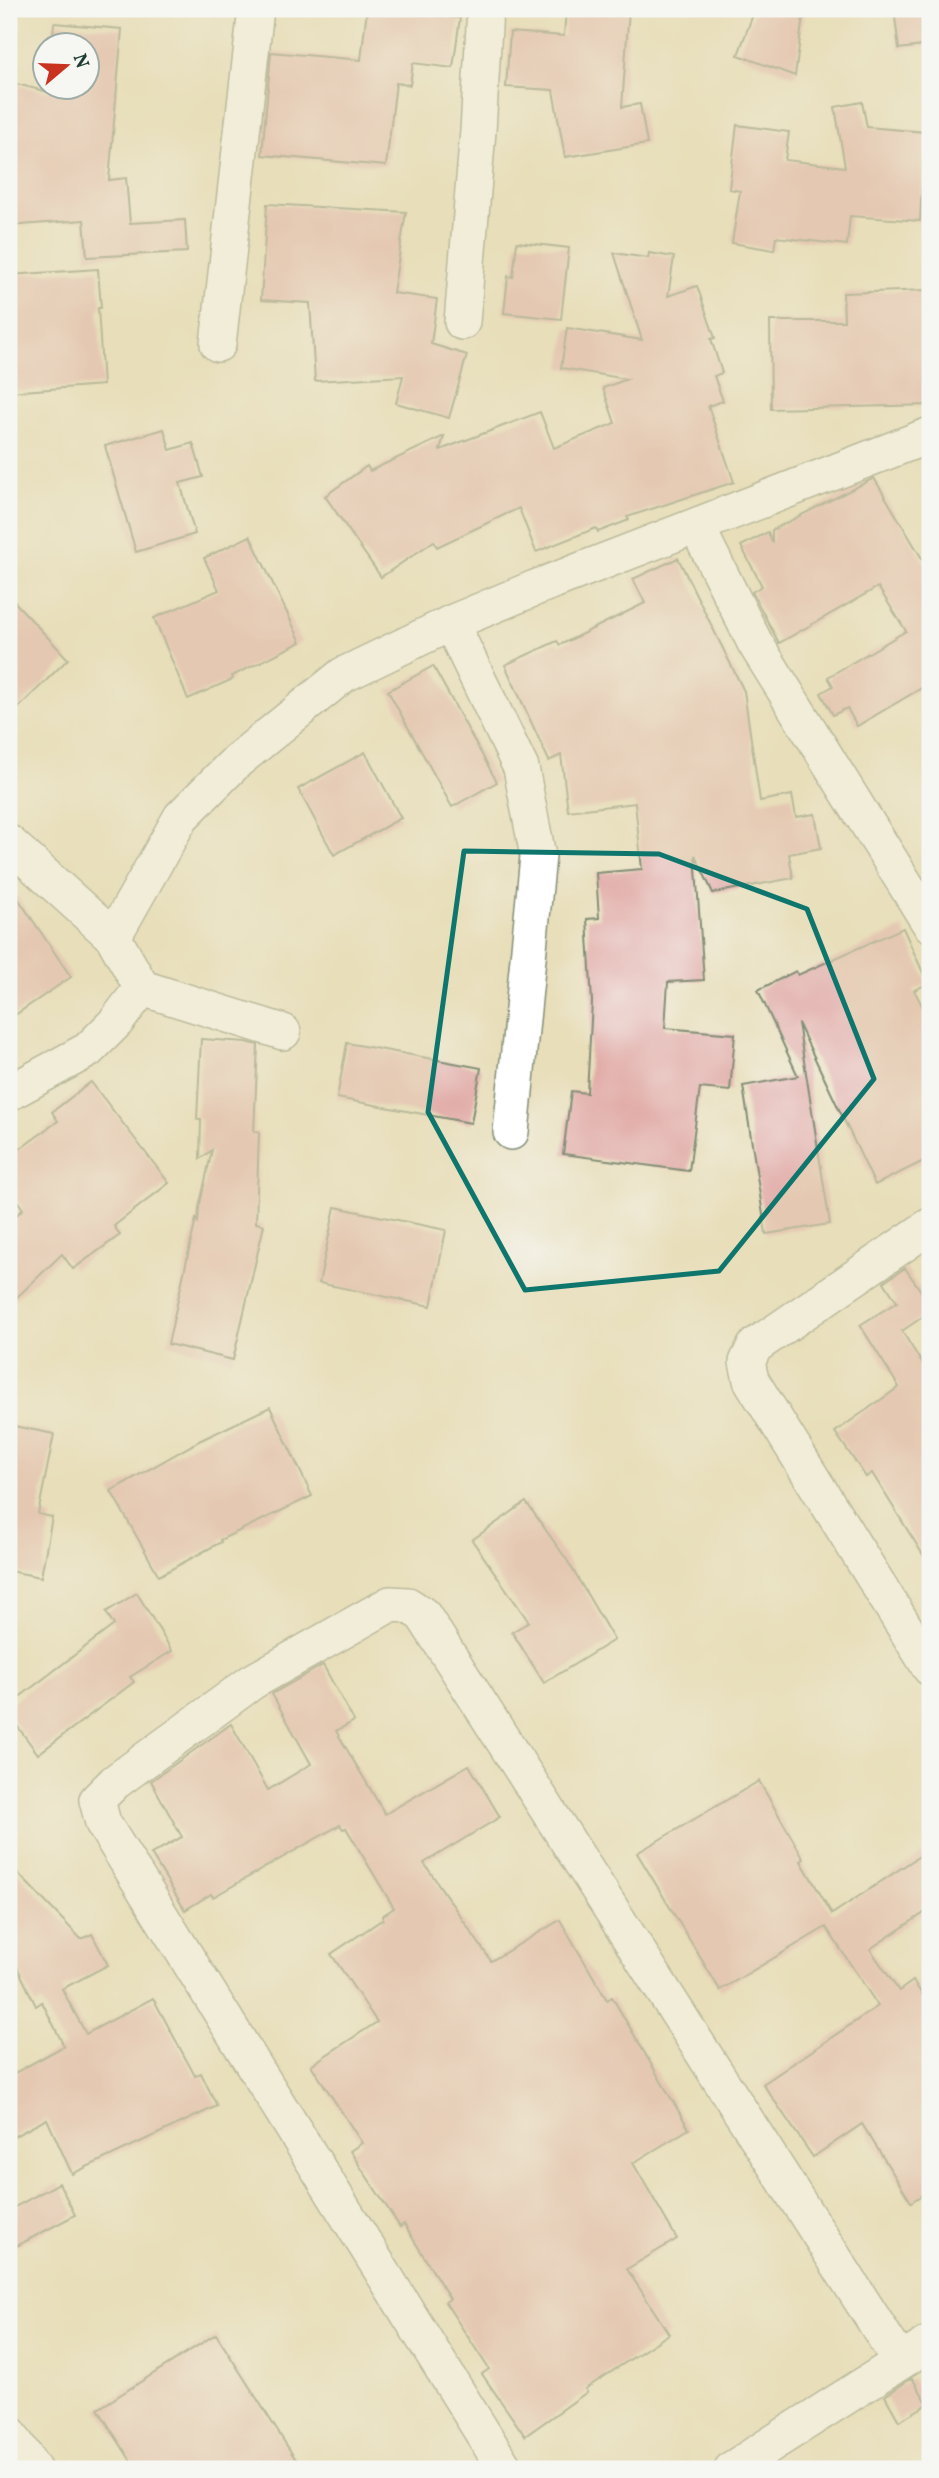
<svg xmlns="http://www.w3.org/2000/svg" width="939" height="2478" font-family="Vollkorn,serif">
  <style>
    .building { fill: #e2ada9 }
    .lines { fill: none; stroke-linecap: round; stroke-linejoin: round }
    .minor-casing { stroke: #848e77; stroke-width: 38 }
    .minor { stroke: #fff; stroke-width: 35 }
    .marked { fill: none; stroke: #0f766e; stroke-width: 5; stroke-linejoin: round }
  </style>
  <rect width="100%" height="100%" fill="#f6f6f2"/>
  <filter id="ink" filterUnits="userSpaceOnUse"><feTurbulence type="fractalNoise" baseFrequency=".0143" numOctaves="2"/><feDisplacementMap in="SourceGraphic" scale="14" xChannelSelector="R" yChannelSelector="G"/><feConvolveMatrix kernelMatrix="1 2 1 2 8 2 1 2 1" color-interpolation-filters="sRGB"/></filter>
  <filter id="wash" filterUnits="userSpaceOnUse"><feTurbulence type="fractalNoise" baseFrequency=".00686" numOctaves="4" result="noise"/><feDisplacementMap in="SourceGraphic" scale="28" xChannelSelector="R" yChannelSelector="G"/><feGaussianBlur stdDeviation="1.57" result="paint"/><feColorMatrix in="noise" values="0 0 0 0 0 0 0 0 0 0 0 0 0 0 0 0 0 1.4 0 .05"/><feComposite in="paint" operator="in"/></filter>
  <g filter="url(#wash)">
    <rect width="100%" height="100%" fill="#e8deba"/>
    <g id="blocks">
      <g class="building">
        <path d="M 367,9 L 460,18 L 453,68 L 413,63 L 410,85 L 396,83 L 386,166 L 262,155 L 271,52 L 361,60 Z"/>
        <path d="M 566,9 L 629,9 L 622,107 L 640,104 L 647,144 L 565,157 L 553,90 L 506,87 L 510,32 L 564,36 Z"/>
        <path d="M 755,9 L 804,9 L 795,76 L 738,55 Z"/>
        <path d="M 894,9 L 930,9 L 930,45 L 899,49 Z"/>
        <path d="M 54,23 L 122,29 L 109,180 L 126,178 L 130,223 L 185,220 L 187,252 L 87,257 L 84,220 L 9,226 L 9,82 L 48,92 L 49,88 L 88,88 L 88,46 L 52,46 Z"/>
        <path d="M 862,102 L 867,127 L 925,132 L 920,221 L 850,216 L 847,245 L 776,237 L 774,250 L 732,243 L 740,191 L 729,189 L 737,125 L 789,132 L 785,160 L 845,167 L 835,107 Z"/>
        <path d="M 267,204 L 406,212 L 393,293 L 437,299 L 431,344 L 467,355 L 449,418 L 396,403 L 403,376 L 315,381 L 310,303 L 261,300 Z"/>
        <path d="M 517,242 L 569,248 L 561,319 L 504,313 L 508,276 L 513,277 Z"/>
        <path d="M 614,253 L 648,258 L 649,253 L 674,257 L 668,296 L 697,286 L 715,338 L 711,339 L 722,373 L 714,376 L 723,401 L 708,406 L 734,482 L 627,517 L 629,520 L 598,532 L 596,528 L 536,552 L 519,508 L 437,547 L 434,541 L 381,577 L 325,496 L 367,466 L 370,471 L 444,436 L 440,450 L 540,412 L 554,448 L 615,423 L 603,388 L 627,379 L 561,368 L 567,328 L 642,340 Z"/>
        <path d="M 98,269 L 101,308 L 98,308 L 103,385 L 9,392 L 9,275 Z"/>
        <path d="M 930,290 L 930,405 L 771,409 L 770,321 L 844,321 L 843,293 Z"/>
        <path d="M 164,429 L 170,450 L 193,443 L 203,477 L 180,483 L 195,534 L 136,552 L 105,446 Z"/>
        <path d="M 874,478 L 930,572 L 930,683 L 857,726 L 847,708 L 833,715 L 821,693 L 833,686 L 828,677 L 906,631 L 878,587 L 779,643 L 752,592 L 762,586 L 741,546 L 768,532 L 772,543 L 772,530 Z"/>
        <path d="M 250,536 L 301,642 L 232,676 L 233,679 L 188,699 L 154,618 L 219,590 L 204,558 Z"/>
        <path d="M 678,558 L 744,691 L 760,801 L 792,795 L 796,817 L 815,814 L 821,848 L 789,854 L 793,878 L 713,893 L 695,855 L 704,980 L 668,982 L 665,1028 L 735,1034 L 730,1091 L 700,1088 L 689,1171 L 563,1154 L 571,1091 L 587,1093 L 592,1002 L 587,919 L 599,918 L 596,873 L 642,869 L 635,803 L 568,811 L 561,755 L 549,761 L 505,665 L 557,641 L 560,645 L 645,603 L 633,579 Z"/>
        <path d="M 9,596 L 68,659 L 9,717 Z"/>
        <path d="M 433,666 L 497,782 L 452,807 L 388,691 Z"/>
        <path d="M 365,752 L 401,818 L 334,855 L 298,789 Z"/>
        <path d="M 9,885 L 71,977 L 9,1019 Z"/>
        <path d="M 903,928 L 928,984 L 914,990 L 930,1021 L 930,1158 L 875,1185 L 798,1023 L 830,1224 L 766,1234 L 743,1086 L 798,1076 L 758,990 L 796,971 L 798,975 Z"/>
        <path d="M 201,1039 L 246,1042 L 258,1045 L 254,1132 L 259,1132 L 256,1223 L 264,1225 L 233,1360 L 168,1344 L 196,1219 L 198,1222 L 199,1208 L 212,1150 L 200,1159 L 201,1119 L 197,1119 Z"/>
        <path d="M 347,1043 L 481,1068 L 471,1123 L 337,1098 Z"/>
        <path d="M 91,1082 L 169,1183 L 114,1226 L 120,1235 L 73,1269 L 62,1254 L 9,1305 L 9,1222 L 23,1209 L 9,1189 L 9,1157 L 58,1121 L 52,1112 Z"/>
        <path d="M 335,1207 L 446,1230 L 431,1306 L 319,1283 Z"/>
        <path d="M 905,1268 L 930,1304 L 930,1312 L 902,1331 L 930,1376 L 930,1566 L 872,1473 L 866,1477 L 835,1432 L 899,1387 L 860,1325 L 897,1302 L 884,1282 Z"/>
        <path d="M 270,1407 L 312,1496 L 220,1540 L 221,1542 L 159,1576 L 111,1491 L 201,1440 Z"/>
        <path d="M 9,1425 L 54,1434 L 38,1514 L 52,1517 L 41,1577 L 9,1571 Z"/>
        <path d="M 526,1502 L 567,1560 L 614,1640 L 544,1683 L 512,1632 L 529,1622 L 472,1540 Z"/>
        <path d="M 137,1593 L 172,1651 L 130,1677 L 134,1682 L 38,1754 L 9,1715 L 9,1705 L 114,1625 L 106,1612 Z"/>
        <path d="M 323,1665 L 354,1721 L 336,1731 L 385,1814 L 469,1765 L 500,1817 L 424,1863 L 491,1961 L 560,1920 L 607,2000 L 612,1997 L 689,2129 L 633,2163 L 677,2239 L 627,2269 L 669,2334 L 585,2389 L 587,2392 L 525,2436 L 482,2374 L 489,2369 L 445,2302 L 450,2299 L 404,2224 L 400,2227 L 350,2151 L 362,2143 L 311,2065 L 377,2022 L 331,1954 L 383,1919 L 382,1916 L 394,1908 L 346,1828 L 343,1829 L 340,1825 L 213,1897 L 211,1894 L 185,1910 L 151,1854 L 182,1837 L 151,1781 L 231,1724 L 268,1790 L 311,1764 L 272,1694 Z"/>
        <path d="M 759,1781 L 804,1859 L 801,1861 L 832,1914 L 930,1849 L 930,1909 L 870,1949 L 899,1991 L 913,1981 L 930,2006 L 930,2190 L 911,2202 L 862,2124 L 813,2157 L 763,2084 L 878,2006 L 826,1927 L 720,1990 L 637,1853 Z"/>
        <path d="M 9,1864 L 81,1939 L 92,1934 L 108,1965 L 62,1989 L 86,2034 L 153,1998 L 195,2076 L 201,2073 L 217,2106 L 72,2174 L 47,2119 L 9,2139 L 9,2076 L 64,2046 L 42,2002 L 36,2006 L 9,1950 Z"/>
        <path d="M 59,2183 L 75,2215 L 9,2250 L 9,2210 Z"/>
        <path d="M 216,2334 L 280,2435 L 302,2469 L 136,2469 L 98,2409 Z"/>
        <path d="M 912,2378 L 928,2404 L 899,2421 L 885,2396 Z"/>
      </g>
    </g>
  </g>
  <g filter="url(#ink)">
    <use href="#blocks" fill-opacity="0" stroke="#848e77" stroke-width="2"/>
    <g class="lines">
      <g class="minor-casing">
        <g id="minor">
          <path d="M 462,322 L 478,131 L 485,9"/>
          <path d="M 218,344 L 256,9"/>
          <path d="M 697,527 L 755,643 L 930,924"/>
          <path d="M 451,623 L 521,768 L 538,856 L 511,1132"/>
          <path d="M 9,843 L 113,937 L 142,988 L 283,1032"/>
          <path d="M 113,937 L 181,817 L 237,761 L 343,675 L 451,623 L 535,588 L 930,435"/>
          <path d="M 9,1093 L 88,1050 L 116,1022 L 142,988"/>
          <path d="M 930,1226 L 755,1346 L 747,1362 L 751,1380 L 930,1668"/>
          <path d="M 9,2433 L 33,2469"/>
          <path d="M 505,2469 L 103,1823 L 97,1800 L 115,1782 L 252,1682 L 390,1604 L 408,1605 L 423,1615 L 900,2361"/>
          <path d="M 732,2469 L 930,2343"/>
        </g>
      </g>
      <use href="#minor" class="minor"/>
    </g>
  </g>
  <path d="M0 0H939V2478H0ZM 464,851 L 659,854 L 807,909 L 874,1079 L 719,1271 L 525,1290 L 428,1112 Z" fill="#e8deba" fill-opacity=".55" fill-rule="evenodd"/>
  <path class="marked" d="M 464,851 L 659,854 L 807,909 L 874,1079 L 719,1271 L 525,1290 L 428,1112 Z"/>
  <rect width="939" height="2478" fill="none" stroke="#f6f6f2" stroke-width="35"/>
  <g transform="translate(66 66) rotate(71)"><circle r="33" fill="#f6f6f2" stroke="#a0aca6" stroke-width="2"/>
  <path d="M0-5L12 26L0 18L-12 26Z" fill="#c8321e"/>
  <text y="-10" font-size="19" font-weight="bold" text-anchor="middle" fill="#1f3d34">N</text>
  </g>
</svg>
